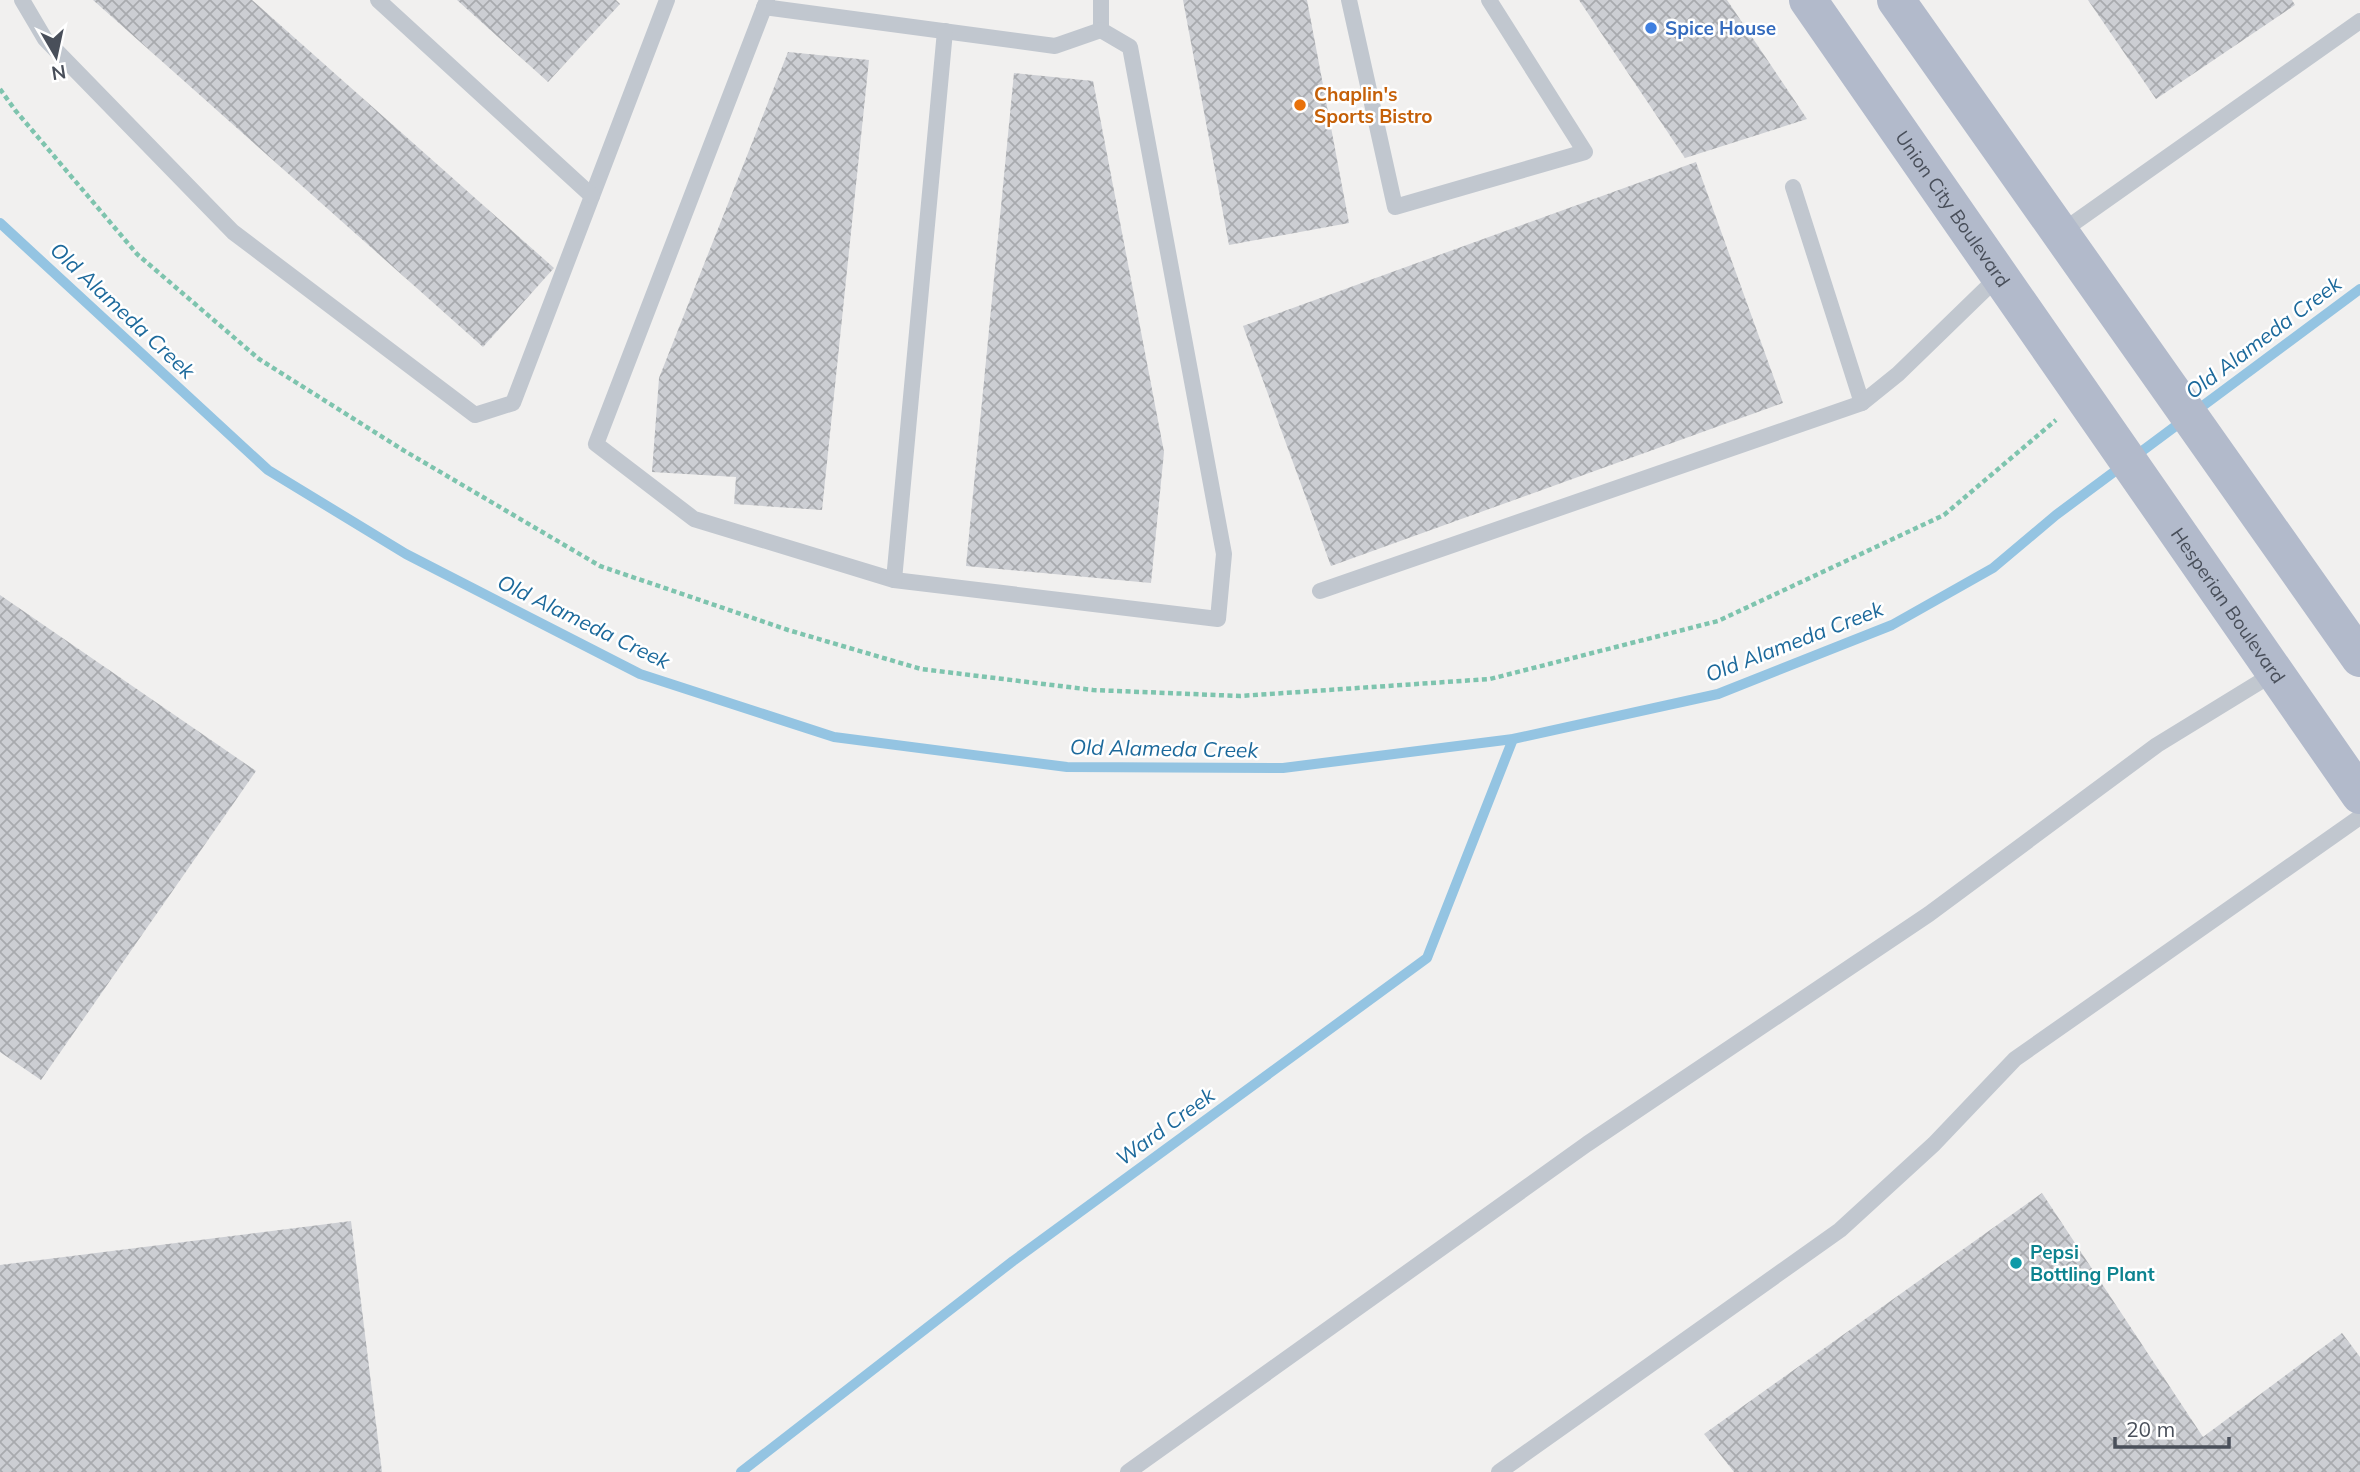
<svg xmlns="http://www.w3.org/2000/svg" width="2360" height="1472" font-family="Mulish,sans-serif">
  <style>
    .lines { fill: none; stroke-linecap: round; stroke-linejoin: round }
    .stream { stroke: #94c4e2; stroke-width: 10 }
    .building { fill: url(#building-cross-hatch) }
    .path { stroke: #7ec4ae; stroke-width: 4.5; stroke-dasharray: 5 3.5; stroke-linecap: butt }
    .service { stroke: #c1c7cf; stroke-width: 16 }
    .primary { stroke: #b2bacb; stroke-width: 38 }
    .shop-dot { fill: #3f7fe0; stroke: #fff; stroke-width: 2.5 }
    .food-dot { fill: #e8710a; stroke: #fff; stroke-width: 2.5 }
    .culture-dot { fill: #0f9aa8; stroke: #fff; stroke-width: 2.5 }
    .labels { text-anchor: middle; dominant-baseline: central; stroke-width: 5; stroke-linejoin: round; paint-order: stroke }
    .shop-label { font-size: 19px; font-weight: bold; fill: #366cbe; stroke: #fff; text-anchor: start }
    .food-label { font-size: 19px; font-weight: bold; fill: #c56008; stroke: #fff; text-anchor: start }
    .street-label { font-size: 19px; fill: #494f5a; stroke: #fff }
    .culture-label { font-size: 19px; font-weight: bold; fill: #0d838f; stroke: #fff; text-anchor: start }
    .water-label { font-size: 21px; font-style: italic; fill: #1c699b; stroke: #fff }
  </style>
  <defs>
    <pattern id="building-cross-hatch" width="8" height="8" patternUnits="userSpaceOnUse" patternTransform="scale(1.75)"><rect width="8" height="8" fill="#ccced3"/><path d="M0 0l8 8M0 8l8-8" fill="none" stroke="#a8aaae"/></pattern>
  </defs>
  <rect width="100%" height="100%" fill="#f1f0ef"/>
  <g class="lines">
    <g class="stream">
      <path d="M 0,223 L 268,470 L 406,554 L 640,674 L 834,737 L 1067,767 L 1283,768 L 1513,739 L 1718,694 L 1892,625 L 1993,568 L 2056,515 L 2360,289"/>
      <path d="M 741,1472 L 1013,1261 L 1427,958 L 1513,739"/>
    </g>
  </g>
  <g class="building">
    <path d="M 93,0 L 252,0 L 554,268 L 483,347 Z"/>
    <path d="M 457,0 L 616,0 L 620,4 L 548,82 Z"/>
    <path d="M 1183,0 L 1307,0 L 1349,223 L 1229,245 Z"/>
    <path d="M 1579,0 L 1727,0 L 1807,119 L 1685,158 Z"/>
    <path d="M 2088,0 L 2292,0 L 2295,5 L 2156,99 Z"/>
    <path d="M 788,52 L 869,60 L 822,510 L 734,504 L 736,477 L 652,472 L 659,378 Z"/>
    <path d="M 1014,73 L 1093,81 L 1164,452 L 1151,583 L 966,566 Z"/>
    <path d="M 1696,162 L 1783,403 L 1331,566 L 1243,326 Z"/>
    <path d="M 0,595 L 256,771 L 41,1080 L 0,1052 Z"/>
    <path d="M 2042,1193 L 2203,1437 L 2342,1333 L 2360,1357 L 2360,1472 L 1734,1472 L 1704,1434 Z"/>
    <path d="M 351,1221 L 382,1472 L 0,1472 L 0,1265 Z"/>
  </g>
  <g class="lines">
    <path class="path" d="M 0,89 L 15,110 L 137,254 L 259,359 L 403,450 L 600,566 L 788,630 L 921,669 L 1093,690 L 1240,696 L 1490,679 L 1718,621 L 1944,515 L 2056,420"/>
    <g class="service">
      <path d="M 22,0 L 45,39 L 233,232 L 475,415 L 513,403 L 667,0"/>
      <path d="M 378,0 L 592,196"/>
      <path d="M 767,0 L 596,444 L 694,519 L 894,580 L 1218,619 L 1224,554 L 1130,47 L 1101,30 L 1101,0"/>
      <path d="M 1349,0 L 1395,207 L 1585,152 L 1489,0"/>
      <path d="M 764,7 L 1055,46 L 1101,30"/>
      <path d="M 1793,187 L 1862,403"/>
      <path d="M 2061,232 L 2360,21"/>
      <path d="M 894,580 L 945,31"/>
      <path d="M 1320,591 L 1862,403 L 1898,374 L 1999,276"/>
      <path d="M 1128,1472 L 1587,1144 L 1929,914 L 2157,745 L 2276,672"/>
      <path d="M 1499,1472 L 1840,1230 L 1934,1144 L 2015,1059 L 2360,817"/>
    </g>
    <g class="primary">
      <path id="s1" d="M 1808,0 L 2360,795"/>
      <path d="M 1896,0 L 2360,658"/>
    </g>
  </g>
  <circle class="shop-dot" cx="1651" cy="28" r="7"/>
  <circle class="food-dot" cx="1300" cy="105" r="7"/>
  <circle class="culture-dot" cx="2016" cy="1263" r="7"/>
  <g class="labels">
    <g class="shop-label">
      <text x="1665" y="28">Spice House</text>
    </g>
    <g class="food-label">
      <text x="1314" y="94">Chaplin's<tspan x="1314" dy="22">Sports Bistro</tspan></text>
    </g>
    <g class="street-label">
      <text stroke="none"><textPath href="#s1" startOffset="254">Union City Boulevard</textPath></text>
      <text stroke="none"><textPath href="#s1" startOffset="737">Hesperian Boulevard</textPath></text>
    </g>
    <g class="culture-label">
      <text x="2030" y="1252">Pepsi<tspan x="2030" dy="22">Bottling Plant</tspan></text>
    </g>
    <g class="water-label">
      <text transform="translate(123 310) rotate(43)">Old Alameda Creek</text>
      <text transform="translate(2263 337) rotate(-37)">Old Alameda Creek</text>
      <text transform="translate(584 621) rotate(26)">Old Alameda Creek</text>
      <text transform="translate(1794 641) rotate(-21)">Old Alameda Creek</text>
      <text transform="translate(1164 748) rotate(1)">Old Alameda Creek</text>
      <text transform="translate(1165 1126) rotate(-36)">Ward Creek</text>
    </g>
  </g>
  <g transform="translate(56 56) rotate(171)" stroke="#ffffff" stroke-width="5" paint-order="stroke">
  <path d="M0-5L12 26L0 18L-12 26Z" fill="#494f5a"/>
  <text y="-10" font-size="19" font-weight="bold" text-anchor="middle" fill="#494f5a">N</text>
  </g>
  <path d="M2115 1437v10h114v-10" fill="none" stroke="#494f5a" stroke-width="3.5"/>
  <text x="2126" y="1437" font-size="21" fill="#494f5a" stroke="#ffffff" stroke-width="5" paint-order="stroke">20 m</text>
</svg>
